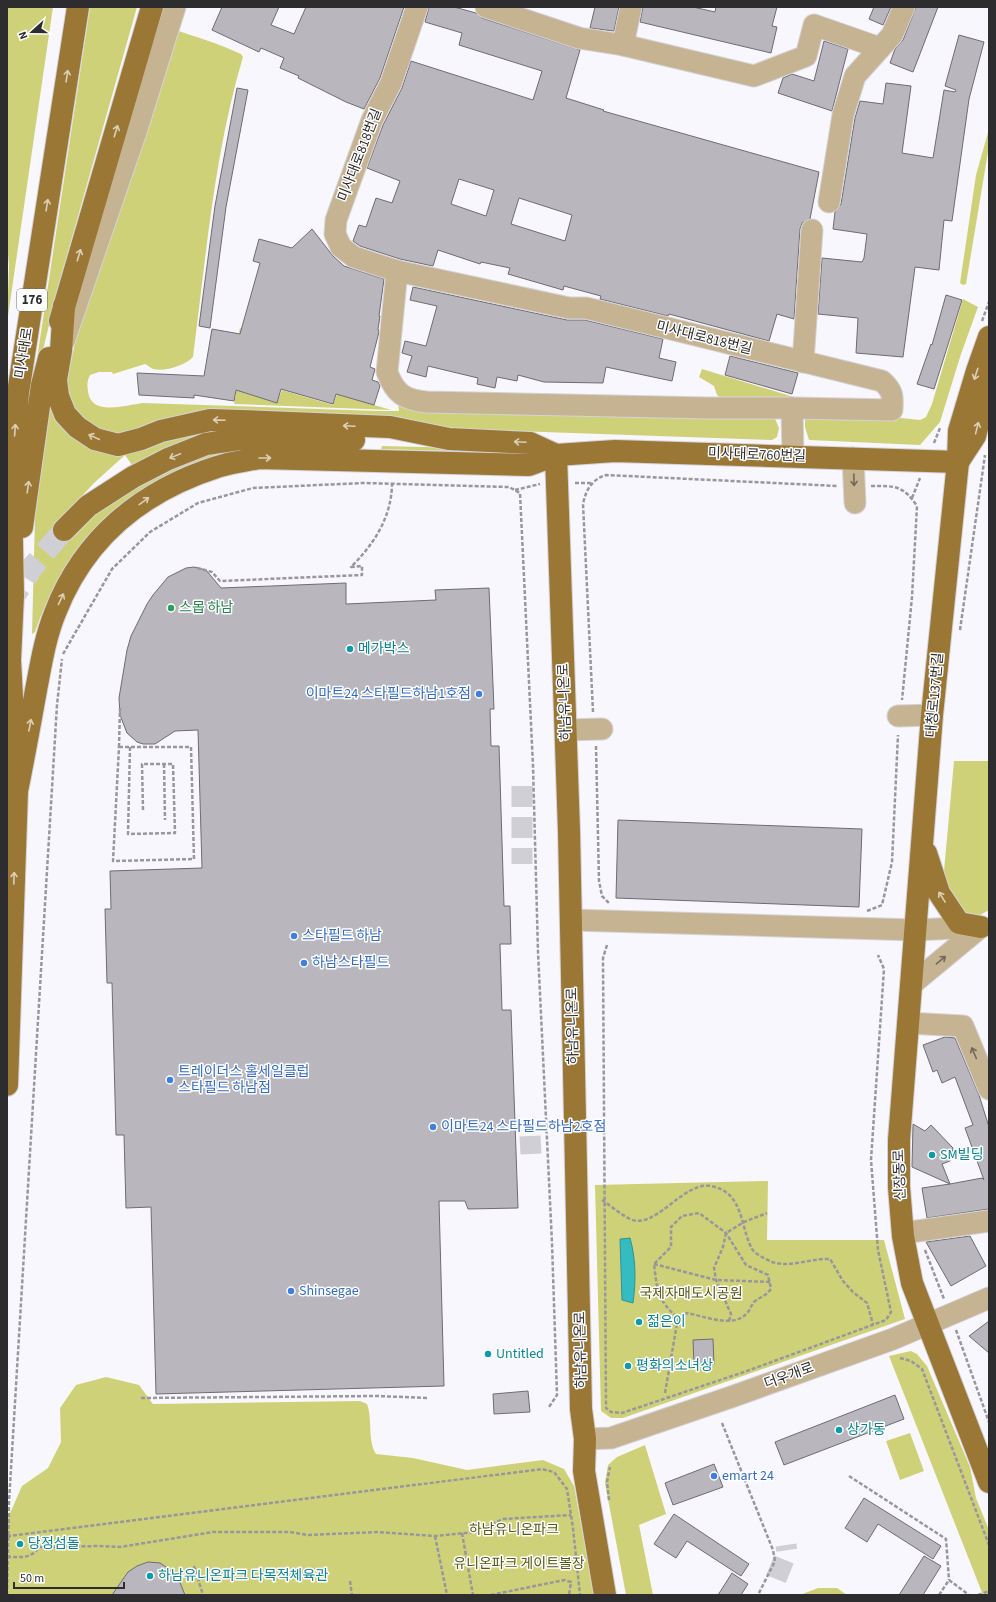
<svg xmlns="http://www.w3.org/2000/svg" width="996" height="1602" font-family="'Source Sans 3','Noto Sans KR',sans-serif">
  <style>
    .green { fill: #cfd179 }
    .water { fill: #34bcc1; stroke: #329195 }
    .building { fill: #b9b7bd; stroke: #6e6c72; fill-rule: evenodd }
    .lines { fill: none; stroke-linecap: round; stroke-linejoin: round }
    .minor-tunnel { stroke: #d0cfd5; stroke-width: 21; stroke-dasharray: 21 10; stroke-linecap: butt }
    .major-tunnel { stroke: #d0cfd5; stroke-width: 22; stroke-dasharray: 22 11; stroke-linecap: butt }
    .minor-casing { stroke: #d4d3d9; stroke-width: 23 }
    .major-casing { stroke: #d4d3d9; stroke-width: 24 }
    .path { stroke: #98979b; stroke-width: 2.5; stroke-dasharray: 4 2; stroke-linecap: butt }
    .minor { stroke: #c6b391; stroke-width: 21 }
    .major { stroke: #9a7734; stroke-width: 22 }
    .oneway { stroke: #dccfb8 }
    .oneway2 { stroke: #72695b }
    .leisure-dot { fill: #2e9e5b; stroke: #fff; stroke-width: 1.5 }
    .culture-dot { fill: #0f9aa8; stroke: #fff; stroke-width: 1.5 }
    .shop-dot { fill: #3f7fe0; stroke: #fff; stroke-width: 1.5 }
    .labels { text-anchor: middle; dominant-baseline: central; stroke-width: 3; stroke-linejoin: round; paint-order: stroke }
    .shield { fill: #fff; stroke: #6c6c6d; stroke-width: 1 }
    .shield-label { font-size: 13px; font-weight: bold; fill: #2d2d2f }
    .street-label { font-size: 14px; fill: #2d2d2f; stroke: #fff }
    .leisure-label { font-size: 14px; fill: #27864d; stroke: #fff; text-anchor: start }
    .culture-label { font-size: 14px; fill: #0d838f; stroke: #fff; text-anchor: start }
    .shop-label { font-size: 14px; fill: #366cbe; stroke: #fff; text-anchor: start }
    .park-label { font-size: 14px; fill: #585918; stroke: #fff }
  </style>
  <rect width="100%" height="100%" fill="#f9f7fe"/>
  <g class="green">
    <path d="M 7,7 L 53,7 L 7,323 L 9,266 L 7,241 Z"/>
    <path d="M 90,7 L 137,7 L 58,287 L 40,363 L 35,372 Z"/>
    <path d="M 173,29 C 196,37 220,44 241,54 L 243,57 C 214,154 206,257 193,357 C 186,365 165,372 153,369 C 151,368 147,365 145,364 L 113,374 L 112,372 L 99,372 L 90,375 C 87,381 87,385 88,391 C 91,417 125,405 143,403 L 377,411 L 399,411 L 398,403 L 773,414 L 779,428 L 777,437 L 772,440 L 486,430 L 441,427 L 388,420 L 123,436 L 91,431 L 64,394 L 80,320 Z"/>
    <path d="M 989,129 L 989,146 L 966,284 L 963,285 L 960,283 L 976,175 Z"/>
    <path d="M 963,299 L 978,307 L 961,354 L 940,422 L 920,445 L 809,440 L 805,427 L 805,418 L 864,414 L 920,420 L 926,417 L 932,404 Z"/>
    <path d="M 240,328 L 254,332 L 243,392 L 277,403 L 282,390 L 333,405 L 337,394 L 391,410 L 234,404 L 246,335 L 239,333 Z"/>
    <path d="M 702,369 L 797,398 L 725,401 L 717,395 L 714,386 L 699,377 Z"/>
    <path d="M 48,405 L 60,423 L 76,439 L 244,429 L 134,468 L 125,455 L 94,483 L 57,523 L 71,537 L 103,508 L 128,488 L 204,455 L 232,450 C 133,477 69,534 35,632 L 32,634 L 35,517 L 43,427 Z"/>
    <path d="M 382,446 L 505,449 L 521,453 L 381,449 Z"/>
    <path d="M 954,761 L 989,761 L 989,910 L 968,922 L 941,904 Z"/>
    <path d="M 768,1181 L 767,1240 L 884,1240 L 905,1319 L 623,1418 L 611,1418 L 601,1411 L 595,1185 Z"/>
    <path d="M 911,1351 L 917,1354 L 927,1366 L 970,1467 L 976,1498 L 989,1530 L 989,1595 L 983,1595 L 889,1356 Z"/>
    <path d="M 106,1377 L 139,1385 L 153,1404 L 360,1401 L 367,1404 C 373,1420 367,1439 376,1454 L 413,1458 L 467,1470 L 543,1460 L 564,1469 L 574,1486 L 594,1595 L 7,1595 L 7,1520 L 22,1486 L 48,1468 L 61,1442 L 60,1408 L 76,1385 Z"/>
    <path d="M 910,1433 L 924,1471 L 900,1480 L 886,1441 Z"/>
    <path d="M 645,1445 L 666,1514 L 639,1525 L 653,1595 L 626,1595 L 605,1483 L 608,1465 L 617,1457 Z"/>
    <path d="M 818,1588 L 837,1588 L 847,1595 L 800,1595 Z"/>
  </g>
  <path class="water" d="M 630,1238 C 636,1259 636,1281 633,1303 L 622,1300 L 620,1239 Z"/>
  <g class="building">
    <path d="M 222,7 L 279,7 L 271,25 L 294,34 L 306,7 L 404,7 L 380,78 L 364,109 L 346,102 L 298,78 L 299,76 L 280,68 L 284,58 L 261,48 L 259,52 L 212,30 Z"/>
    <path d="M 429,7 L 454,7 L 476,13 L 482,18 L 580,50 L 566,98 L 604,110 L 603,111 L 819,172 L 810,219 L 802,223 L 800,229 L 794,319 L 777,314 L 769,341 L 669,314 L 668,316 L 600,299 L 601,296 L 564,286 L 563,290 L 508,274 L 510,268 L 481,262 L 480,264 L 438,250 L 433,266 L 400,259 L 360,246 L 353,241 L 359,225 L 366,227 L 376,198 L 392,203 L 400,181 L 367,168 L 383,125 L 402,88 L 411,61 L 533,100 L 542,71 L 459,45 L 462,33 L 425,22 ZM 459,179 L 494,190 L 486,216 L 451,204 ZM 519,198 L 572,215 L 565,241 L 511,224 Z"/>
    <path d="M 595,7 L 619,7 L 614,31 L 590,28 Z"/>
    <path d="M 643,7 L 693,7 L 715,12 L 716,7 L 777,7 L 772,26 L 777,27 L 771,53 L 640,22 Z"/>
    <path d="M 874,7 L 891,7 L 883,25 L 869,19 Z"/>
    <path d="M 916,7 L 938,7 L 913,72 L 890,63 L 895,49 L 903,40 Z"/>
    <path d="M 959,35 L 984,42 L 969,99 L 952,221 L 944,220 L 939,270 L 915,267 L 903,357 L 856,353 L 858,318 L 818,314 L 822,258 L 862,262 L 864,258 L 867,234 L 833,229 L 835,212 L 841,204 L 855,118 L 860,101 L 883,104 L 886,83 L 911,86 L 902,153 L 933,158 L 944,90 L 955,92 L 956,90 L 945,86 Z"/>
    <path d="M 824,41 L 848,49 L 832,111 L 778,93 L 783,78 L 792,74 L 814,81 Z"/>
    <path d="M 237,88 L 248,90 L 226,207 L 210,328 L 199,326 L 215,206 Z"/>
    <path d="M 312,229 L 333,256 L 344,266 L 384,279 L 379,316 L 380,316 L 378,329 L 379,332 L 370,367 L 375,369 L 372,380 L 378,382 L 380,386 L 374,405 L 336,394 L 333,404 L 281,389 L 277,403 L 236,390 L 234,401 L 194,395 L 194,398 L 139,395 L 137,373 L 204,376 L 212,329 L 240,334 L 260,263 L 253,261 L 259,239 L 292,248 Z"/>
    <path d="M 413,287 L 567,320 L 585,320 L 663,339 L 659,358 L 676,362 L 672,381 L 606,367 L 603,383 L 544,382 L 518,375 L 517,381 L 497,377 L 495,388 L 477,384 L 478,378 L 428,366 L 426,377 L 407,372 L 412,356 L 402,353 L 405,341 L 426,346 L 437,306 L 410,300 Z"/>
    <path d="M 946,295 L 962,300 L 934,389 L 917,384 L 931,344 L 932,345 Z"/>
    <path d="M 730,356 L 798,373 L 792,394 L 725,375 Z"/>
    <path d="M 194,567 L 206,570 L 221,588 L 346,583 L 346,604 L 436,600 L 435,590 L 489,588 L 494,709 L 490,709 L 491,746 L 499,746 L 504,906 L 510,906 L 511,944 L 500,944 L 502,1010 L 511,1010 L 518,1208 L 468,1209 L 465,1201 L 439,1201 L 444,1386 L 156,1394 L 151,1207 L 126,1208 L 124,1135 L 116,1135 L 112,983 L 107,983 L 105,909 L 111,909 L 110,871 L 202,868 L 198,730 L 175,731 L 155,744 L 143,744 L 137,742 L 127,733 L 120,715 L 119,698 L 127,650 L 131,636 L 147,604 L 153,595 L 168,577 L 186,568 Z"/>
    <path d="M 618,820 L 862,829 L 859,907 L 616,898 Z"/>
    <path d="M 945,1037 L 955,1038 L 979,1095 L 989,1127 L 989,1209 L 927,1218 L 922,1188 L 950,1184 L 912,1167 L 913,1124 L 925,1131 L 931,1125 L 953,1148 L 950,1161 L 942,1164 L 950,1184 L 982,1178 L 984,1180 L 965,1128 L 973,1125 L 955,1077 L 942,1083 L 937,1070 L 933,1072 L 923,1045 Z"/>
    <path d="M 970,1236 L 986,1266 L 951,1286 L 926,1242 Z"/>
    <path d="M 989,1321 L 989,1353 L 969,1336 Z"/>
    <path d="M 713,1339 L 714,1364 L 694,1365 L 693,1340 Z"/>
    <path d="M 528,1391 L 530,1412 L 494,1414 L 493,1394 Z"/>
    <path d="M 895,1395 L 904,1419 L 784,1465 L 775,1442 Z"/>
    <path d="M 714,1464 L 723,1487 L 673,1505 L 665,1483 Z"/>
    <path d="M 864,1498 L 941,1546 L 933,1559 L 878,1524 L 867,1542 L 845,1528 Z"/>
    <path d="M 674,1514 L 749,1564 L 741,1576 L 687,1541 L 676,1558 L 654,1544 Z"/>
    <path d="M 924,1556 L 941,1566 L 923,1595 L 899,1595 Z"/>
    <path d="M 148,1562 L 160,1563 L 169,1569 L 179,1580 L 185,1595 L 112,1595 L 128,1572 L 137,1566 Z"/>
    <path d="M 732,1573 L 748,1584 L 741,1595 L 718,1595 Z"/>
  </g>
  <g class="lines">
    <g class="minor-tunnel">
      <path d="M 522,786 L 522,864"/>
      <path d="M 530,1136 L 531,1154"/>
      <path d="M 776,1579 L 787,1552 L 786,1545"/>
    </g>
    <path class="major-tunnel" d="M 8,606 L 33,566 L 64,530"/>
    <g class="minor-casing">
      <g id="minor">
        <path d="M 417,7 L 391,83 L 372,120 L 336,220 L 335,234 L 341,247 L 354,257 L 397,271 L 387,372 C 395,394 405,400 427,402 L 709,408 L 792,408 L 793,456"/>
        <path d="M 486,7 L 579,38 L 623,45 L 754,76 L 806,56 L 814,25 L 880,48"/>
        <path d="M 623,45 L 631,7"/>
        <path d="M 829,202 L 843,115 L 855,76 L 892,35 L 904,7"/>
        <path d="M 397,271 L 569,308 L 586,308 L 882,381 C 893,391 893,396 892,410 L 792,408"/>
        <path d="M 64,341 L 138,126 L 175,7"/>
        <path d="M 803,362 L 812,230"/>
        <path d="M 853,458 L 855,503"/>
        <path d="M 898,716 L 932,715"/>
        <path d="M 566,730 L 602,729"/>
        <path d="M 571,920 L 916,930 L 978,927"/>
        <path d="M 911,985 L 981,927"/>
        <path d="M 908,1023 L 963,1026 L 989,1089"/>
        <path d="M 903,1233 L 989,1221"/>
        <path d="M 585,1439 L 611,1438 L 734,1396 L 893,1339 L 989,1298"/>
      </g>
    </g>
    <g class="major-casing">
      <g id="major">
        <path d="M 64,306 L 61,351 L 56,380 L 58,396 L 65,414 L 77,427 L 95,439 L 118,445 L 141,439 L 161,431 L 210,420 L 241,421 L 390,427 L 449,439 L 530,443 L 556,455"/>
        <path d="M 60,321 L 152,7"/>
        <path d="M 989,337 L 977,371 L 959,431 L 958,462 L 932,715 L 899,1140 L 899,1187 L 903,1236 L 912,1283 L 989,1482"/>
        <path d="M 556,455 L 569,831 L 581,1409 L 585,1439 L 584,1471 L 605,1595"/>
        <path d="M 958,462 L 975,436 L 989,381"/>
        <path d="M 22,527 L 42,385 L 49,358"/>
        <path d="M 64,530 L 88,506 L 133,477 L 168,459 L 206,444 L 239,439 L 354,440"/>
        <path d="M 17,791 C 24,757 30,723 36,690 C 41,664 45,638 55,613 C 84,538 142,491 217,467 C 231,462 245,461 259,458 L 529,465 L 556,455 L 615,451 L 958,462"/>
        <path d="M 926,853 L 939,893 L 959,923 L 981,927"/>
        <path d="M 7,1085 L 17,791 L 10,660 L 13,595 L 11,494 L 18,393 L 78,7"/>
      </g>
    </g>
    <g class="path">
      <path d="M 982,321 L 989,302"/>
      <path d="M 934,443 L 940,428"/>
      <path d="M 575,483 L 592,483"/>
      <path d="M 871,486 C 895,486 903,485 917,506 L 912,597 L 902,700"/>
      <path d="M 515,490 L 540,484"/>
      <path d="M 912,498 L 920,478"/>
      <path d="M 197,568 L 212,572 L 220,581 L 362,575 L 362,566 L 351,567 C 374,544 391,518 392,485"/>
      <path d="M 960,630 L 985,455"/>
      <path d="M 63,654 L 112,569 L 150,532 L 198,503 L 253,488 L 363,483 L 509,487 L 520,493 L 533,766 L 538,952 L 552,1243 L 557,1395 L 549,1407"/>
      <path d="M 593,712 L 583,504 C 586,490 591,480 606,475 L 838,486"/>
      <path d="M 596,746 L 599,881 L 602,896 L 609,903"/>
      <path d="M 119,747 L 191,747 L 194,859 L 113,861 Z"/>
      <path d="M 119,747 L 120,708"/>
      <path d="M 130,747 L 128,834 L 175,833 L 173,764 L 142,764 L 143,810"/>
      <path d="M 164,764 L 165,820"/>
      <path d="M 867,911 L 882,905 L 892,862 L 898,735"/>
      <path d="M 607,945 L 603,958 L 606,1408 L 611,1412 L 622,1413 L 747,1371 L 886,1320 L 891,1312 L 878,1250 L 871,1160 L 884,969 L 878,955"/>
      <path d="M 602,1200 C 611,1206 620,1214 630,1219 C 655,1231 683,1181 711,1186 C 744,1192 740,1227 752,1249 C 756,1255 766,1259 772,1262 C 791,1268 811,1258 830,1259 L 843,1281 L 853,1292 L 867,1303 L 873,1324"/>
      <path d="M 925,1250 L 944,1299"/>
      <path d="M 654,1264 L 716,1280 L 771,1282"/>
      <path d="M 729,1321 L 731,1314 L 716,1280 L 714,1268 L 723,1247 L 726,1233 L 744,1222 L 767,1213"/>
      <path d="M 956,1330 L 989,1422"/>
      <path d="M 900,1358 L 911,1361 L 922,1369 L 989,1545"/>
      <path d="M 665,1393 L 678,1318 L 687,1313 C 704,1316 734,1329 747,1313 C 750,1310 751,1306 754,1302 C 759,1297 765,1297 771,1289 L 768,1275 L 746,1265 L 726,1233 L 699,1213 L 682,1216 L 671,1227 L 671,1247 L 654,1264 C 657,1290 658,1301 678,1318"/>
      <path d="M 141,1398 L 376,1396 L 429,1398"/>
      <path d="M 722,1423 L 773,1550 L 775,1561 L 758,1595"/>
      <path d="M 849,1476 L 946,1539 L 949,1580"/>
      <path d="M 609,1500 L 607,1482 L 610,1467"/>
      <path d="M 462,1533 L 473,1595"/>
      <path d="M 435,1536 L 447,1595"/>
      <path d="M 9,1538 L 9,1536 L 542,1469 L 554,1472 L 567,1489 L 573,1528 L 580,1595"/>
      <path d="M 9,1555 L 9,1557 C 22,1557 31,1559 39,1547 L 100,1546 L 120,1547 L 213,1532 L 290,1532 L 308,1535 L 377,1532 L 435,1536 L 475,1532 L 503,1519 L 571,1515"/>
      <path d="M 194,1566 L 203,1595"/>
      <path d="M 350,1581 L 352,1595"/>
      <path d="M 7,1595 L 9,1502 L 57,705 L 62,659"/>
      <path d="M 491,1595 L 564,1580 L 571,1582 L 569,1595"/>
      <path d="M 939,1595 L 949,1580 L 969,1595"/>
      <path d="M 978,1595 L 989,1591"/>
    </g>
    <use href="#minor" class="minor"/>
    <use href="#major" class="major"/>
  </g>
  <defs><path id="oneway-shaft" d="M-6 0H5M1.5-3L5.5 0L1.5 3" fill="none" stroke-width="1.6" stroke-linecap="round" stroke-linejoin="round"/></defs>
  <g class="oneway">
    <use href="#oneway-shaft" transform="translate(67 76) rotate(-81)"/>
    <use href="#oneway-shaft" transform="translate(116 131) rotate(-73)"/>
    <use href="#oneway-shaft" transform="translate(47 205) rotate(-81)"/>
    <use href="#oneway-shaft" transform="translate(79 255) rotate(-73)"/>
    <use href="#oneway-shaft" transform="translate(976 374) rotate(108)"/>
    <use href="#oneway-shaft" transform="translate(219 420) rotate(-178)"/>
    <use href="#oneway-shaft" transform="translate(349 426) rotate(-177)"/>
    <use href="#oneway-shaft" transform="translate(977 428) rotate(-76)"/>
    <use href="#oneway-shaft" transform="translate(15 430) rotate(-86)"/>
    <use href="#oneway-shaft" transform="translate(94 437) rotate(-155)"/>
    <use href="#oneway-shaft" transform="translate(520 442) rotate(-177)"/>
    <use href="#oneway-shaft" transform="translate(175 456) rotate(158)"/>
    <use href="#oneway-shaft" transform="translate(265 458)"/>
    <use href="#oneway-shaft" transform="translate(28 487) rotate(-82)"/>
    <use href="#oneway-shaft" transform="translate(144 501) rotate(-36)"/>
    <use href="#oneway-shaft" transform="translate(61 599) rotate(-65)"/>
    <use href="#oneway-shaft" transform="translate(30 725) rotate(-79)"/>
    <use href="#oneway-shaft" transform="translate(14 878) rotate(-88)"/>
    <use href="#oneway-shaft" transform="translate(942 897) rotate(-122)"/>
  </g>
  <g class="oneway2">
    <use href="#oneway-shaft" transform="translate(854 480) rotate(88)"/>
    <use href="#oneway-shaft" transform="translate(941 960) rotate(-40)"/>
    <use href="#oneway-shaft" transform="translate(974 1053) rotate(-113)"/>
  </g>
  <circle class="leisure-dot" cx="171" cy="608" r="4"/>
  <g class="culture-dot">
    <circle cx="350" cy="649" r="4"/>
    <circle cx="932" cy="1155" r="4"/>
    <circle cx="639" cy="1322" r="4"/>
    <circle cx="488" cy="1354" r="4"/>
    <circle cx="628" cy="1366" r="4"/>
    <circle cx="839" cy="1430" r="4"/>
    <circle cx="20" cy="1544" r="4"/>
    <circle cx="150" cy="1576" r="4"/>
  </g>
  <g class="shop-dot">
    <circle cx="479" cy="694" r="4"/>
    <circle cx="294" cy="936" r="4"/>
    <circle cx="304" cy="963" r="4"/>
    <circle cx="170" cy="1080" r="4"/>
    <circle cx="433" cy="1127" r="4"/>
    <circle cx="291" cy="1291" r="4"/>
    <circle cx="714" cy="1476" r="4"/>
  </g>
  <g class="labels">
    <rect class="shield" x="17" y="289" width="30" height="22" rx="3"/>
    <g class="shield-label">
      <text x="32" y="300">176</text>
    </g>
    <g class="street-label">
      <text transform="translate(360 155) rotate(-69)">미사대로818번길</text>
      <text transform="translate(704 338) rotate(14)">미사대로818번길</text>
      <text transform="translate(24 353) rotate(-81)">미사대로</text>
      <text transform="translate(757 455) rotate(2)">미사대로760번길</text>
      <text transform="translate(935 695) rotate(-85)">대청로137번길</text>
      <text transform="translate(565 702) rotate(-92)">하남유니온로</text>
      <text transform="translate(573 1026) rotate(-91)">하남유니온로</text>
      <text transform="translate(900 1175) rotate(-92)">신장동로</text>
      <text transform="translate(581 1350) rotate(-91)">하남유니온로</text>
      <text transform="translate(789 1376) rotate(-20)">더우개로</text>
    </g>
    <g class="leisure-label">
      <text x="179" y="608">스몹 하남</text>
    </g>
    <g class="culture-label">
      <text x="358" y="649">메가박스</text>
      <text x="940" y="1155">SM빌딩</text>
      <text x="647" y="1322">젊은이</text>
      <text x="496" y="1354">Untitled</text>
      <text x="636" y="1366">평화의소녀상</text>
      <text x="847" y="1430">상가동</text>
      <text x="28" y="1544">당정섬돌</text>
      <text x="158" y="1576">하남유니온파크 다목적체육관</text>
    </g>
    <g class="shop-label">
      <text x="471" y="694" text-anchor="end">이마트24 스타필드하남1호점</text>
      <text x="302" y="936">스타필드 하남</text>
      <text x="312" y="963">하남스타필드</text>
      <text x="178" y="1072">트레이더스 홀세일클럽<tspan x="178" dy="16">스타필드 하남점</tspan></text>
      <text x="441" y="1127">이마트24 스타필드하남2호점</text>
      <text x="299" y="1291">Shinsegae</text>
      <text x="722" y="1476">emart 24</text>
    </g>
    <g class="park-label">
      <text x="691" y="1294">국제자매도시공원</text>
      <text x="514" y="1530">하남유니온파크</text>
      <text x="519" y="1564">유니온파크 게이트볼장</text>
    </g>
  </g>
  <rect width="996" height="1602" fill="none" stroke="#2d2d2f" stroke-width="16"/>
  <g transform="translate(32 32) rotate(249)" stroke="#ffffff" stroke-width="3" paint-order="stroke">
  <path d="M0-3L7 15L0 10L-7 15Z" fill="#2d2d2f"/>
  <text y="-6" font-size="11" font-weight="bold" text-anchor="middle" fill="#2d2d2f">N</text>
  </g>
  <path d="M14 1582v6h110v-6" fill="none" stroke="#2d2d2f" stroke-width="2"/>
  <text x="20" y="1582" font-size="12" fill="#2d2d2f" stroke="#ffffff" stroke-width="3" paint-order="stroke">50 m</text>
</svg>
